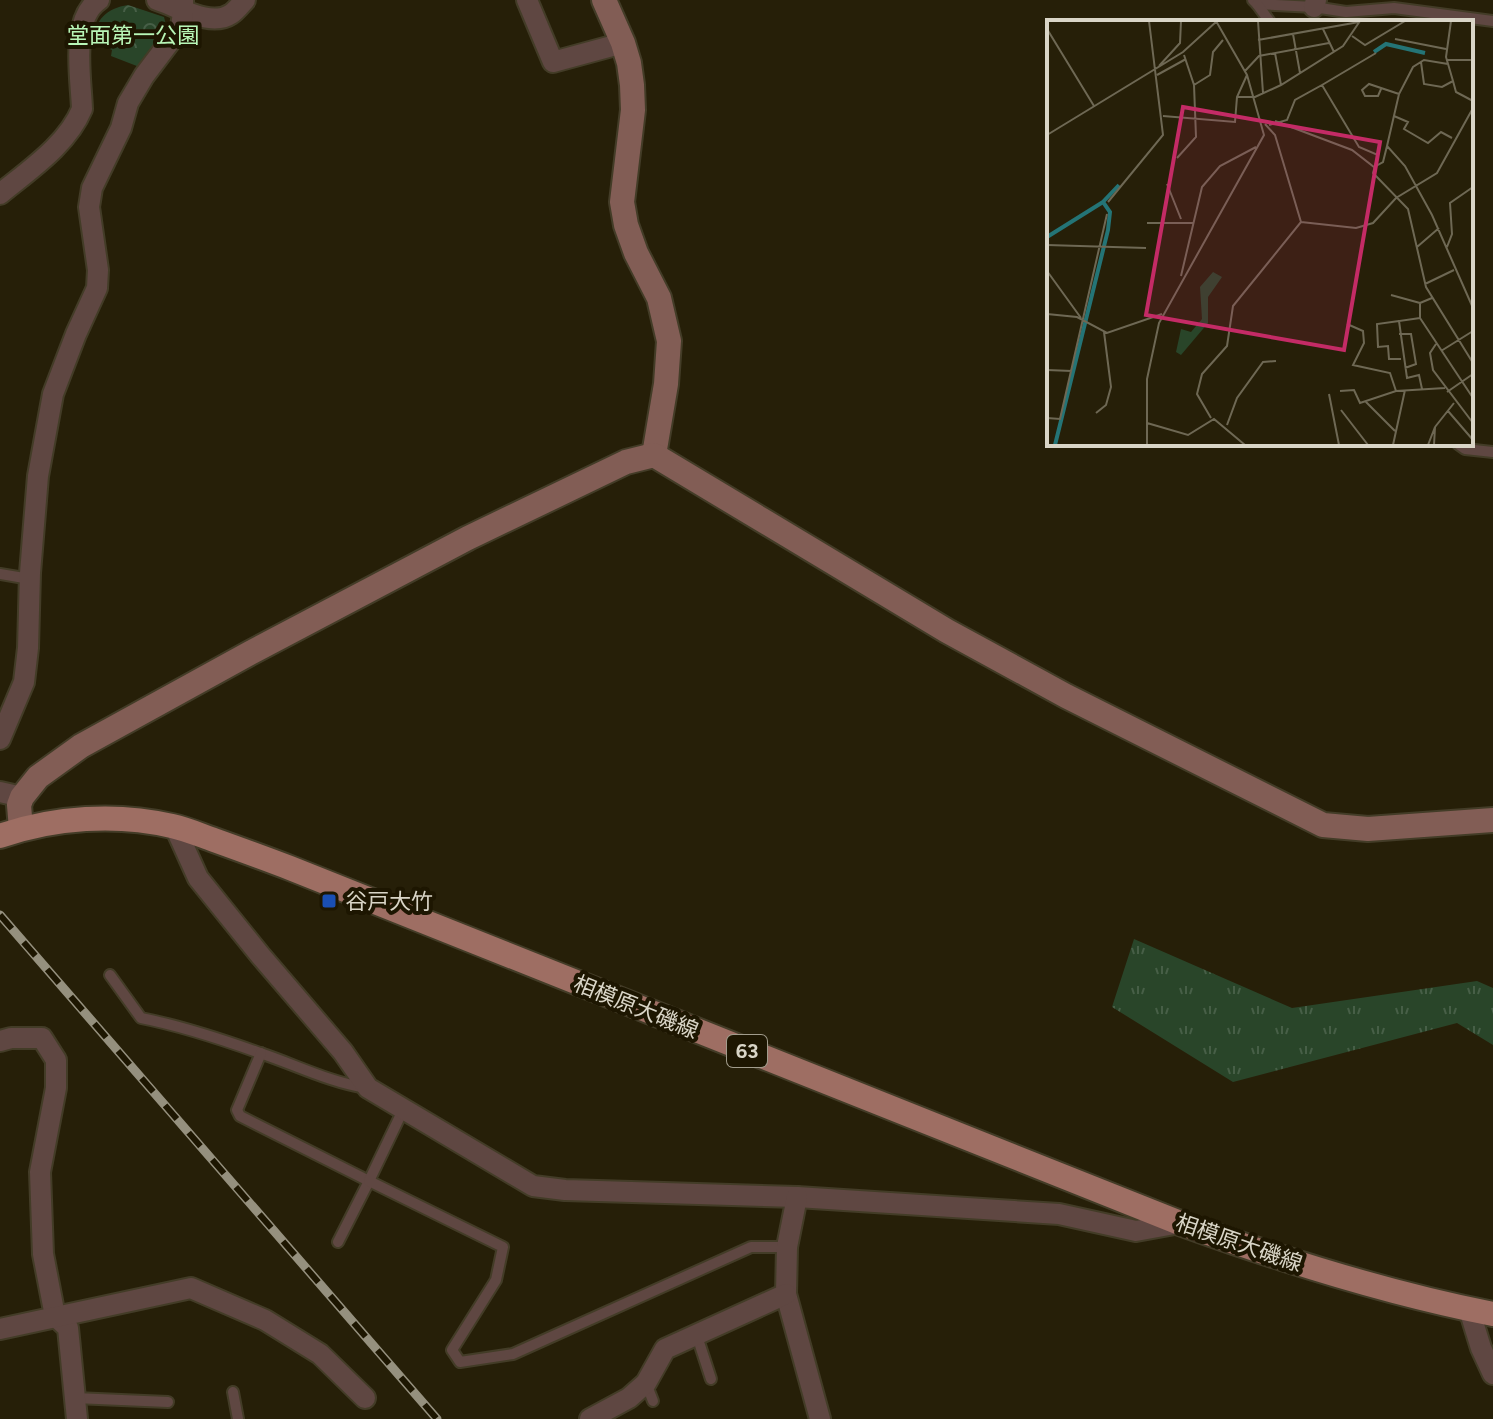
<svg xmlns="http://www.w3.org/2000/svg" width="1493" height="1419" font-family="Figtree,'Noto Sans JP',sans-serif">
  <style>
    .grass { fill: url(#grass-tufts) }
    .forest { fill: url(#forest-crowns) }
    .lines { fill: none; stroke-linecap: round; stroke-linejoin: round }
    .lane-casing { stroke: #433c27; stroke-width: 14 }
    .street-casing { stroke: #433c27; stroke-width: 24 }
    .secondary-casing { stroke: #433c27; stroke-width: 28 }
    .primary-casing { stroke: #433c27; stroke-width: 28 }
    .lane { stroke: #5f4742; stroke-width: 10 }
    .street { stroke: #5f4742; stroke-width: 20 }
    .secondary { stroke: #825d55; stroke-width: 24 }
    .primary { stroke: #9e6e63; stroke-width: 24 }
    .rail-casing { stroke: #95907e; stroke-width: 9 }
    .rail { stroke: #1d1601; stroke-width: 6; stroke-dasharray: 18; stroke-linecap: butt }
    .transit-dot { fill: #1a4fb4; stroke: #1d1601; stroke-width: 3 }
    .labels { text-anchor: middle; dominant-baseline: central; stroke-width: 8; stroke-linejoin: round; paint-order: stroke }
    .shield { fill: #1d1601; stroke: #a19c8c; stroke-width: 2 }
    .shield-label { font-size: 20px; font-weight: bold; fill: #d9d5c7 }
    .park-label { font-size: 22px; fill: #b8f6b7; stroke: #1d1601 }
    .poi-label { font-size: 22px; fill: #d9d5c7; stroke: #1d1601; text-anchor: start }
    .street-label { font-size: 22px; fill: #d9d5c7; stroke: #1d1601 }
    .inset-river { fill: none; stroke: #247476; stroke-width: 4 }
    .inset-road { fill: none; stroke: #6e6854; stroke-width: 2 }
    .view { fill: #c42b66; fill-opacity: 0.15; stroke: #c42b66; stroke-width: 4 }
    .inset-edge { fill: none; stroke: #d9d5c7; stroke-width: 4 }
  </style>
  <defs>
    <pattern id="grass-tufts" width="24" height="20" patternUnits="userSpaceOnUse" patternTransform="scale(2)"><rect width="24" height="20" fill="#294529"/><path d="M3 7l-1-3M5 7V3M7 7l1-3M15 17l-1-3M17 17v-4M19 17l1-3" fill="none" stroke="#475f47"/></pattern>
    <pattern id="forest-crowns" width="20" height="18" patternUnits="userSpaceOnUse" patternTransform="scale(2)"><rect width="20" height="18" fill="#294529"/><path d="M2 6a3 3 0 1 1 6 0M12 15a3 3 0 1 1 6 0" fill="none" stroke="#475f47"/></pattern>
  </defs>
  <rect width="100%" height="100%" fill="#261f08"/>
  <path class="grass" d="M 1134,939 L 1292,1008 L 1477,981 L 1493,988 L 1493,1045 L 1457,1023 L 1233,1082 L 1112,1007 Z"/>
  <path class="forest" d="M 128,5 L 164,17 L 168,33 L 142,68 L 111,56 L 112,50 L 94,42 C 94,20 107,8 128,5 Z"/>
  <g class="lines">
    <g class="lane-casing">
      <g id="lane">
        <path d="M 1253,0 L 1257,4 L 1314,7 L 1346,12 L 1394,8 L 1493,21"/>
        <path d="M 1257,4 L 1270,22"/>
        <path d="M 1458,444 L 1465,449 L 1493,452"/>
        <path d="M 0,574 L 30,579"/>
        <path d="M 110,975 L 141,1018 C 182,1026 221,1039 260,1053 C 296,1065 329,1082 366,1088"/>
        <path d="M 261,1053 L 237,1110 L 240,1116 L 369,1181 L 338,1242"/>
        <path d="M 404,1108 L 369,1181 L 503,1247 L 496,1280 L 452,1350 L 460,1362 L 513,1354 L 751,1247 L 787,1247"/>
        <path d="M 697,1336 L 711,1379"/>
        <path d="M 646,1383 L 653,1401"/>
        <path d="M 233,1392 L 238,1419"/>
        <path d="M 75,1398 L 168,1402"/>
      </g>
    </g>
    <g class="street-casing">
      <g id="street">
        <path d="M 157,0 C 177,6 210,28 231,14 C 236,11 241,4 245,0"/>
        <path d="M 527,0 L 553,62 L 623,43"/>
        <path d="M 1314,7 L 1316,0"/>
        <path d="M 0,194 C 29,170 67,145 82,109 C 81,78 70,19 99,0"/>
        <path d="M 0,739 L 24,682 L 28,648 L 30,573 L 38,476 L 53,394 L 76,334 L 97,288 L 98,270 L 89,207 L 92,188 L 121,128 L 128,103 L 144,76 L 181,27 L 183,12 L 183,0"/>
        <path d="M 0,792 L 22,797"/>
        <path d="M 175,827 L 198,878 L 260,955 L 343,1052 L 368,1088 L 533,1186 L 565,1190 L 797,1197 L 1059,1214 L 1136,1231 L 1180,1223"/>
        <path d="M 0,1041 L 11,1038 L 42,1038 L 56,1060 L 56,1088 L 40,1172 L 43,1254 L 55,1316 L 68,1328 L 77,1419"/>
        <path d="M 797,1197 L 787,1247 L 786,1294 L 820,1419"/>
        <path d="M 1469,1309 L 1481,1348 L 1493,1374"/>
        <path d="M 0,1329 L 191,1288 L 265,1320 L 320,1354 L 365,1398"/>
        <path d="M 590,1419 L 629,1398 L 646,1383 L 665,1349 L 786,1294"/>
      </g>
    </g>
    <g class="secondary-casing">
      <g id="secondary">
        <path d="M 604,0 L 623,43 L 629,63 L 632,85 L 633,110 L 622,202 L 626,225 L 636,253 L 659,298 L 669,341 L 666,384 L 654,455"/>
        <path d="M 21,829 L 19,805 L 22,797 L 38,777 L 81,746 L 250,653 L 468,538 L 626,462 L 654,455 L 947,631 L 1066,696 L 1323,825 L 1368,829 L 1493,820"/>
      </g>
    </g>
    <g class="primary-casing">
      <path id="primary" d="M 0,836 C 54,817 117,813 172,826 C 186,829 200,835 214,840 C 239,849 264,858 290,868 L 1180,1223 C 1282,1260 1386,1293 1493,1314"/>
    </g>
    <use href="#lane" class="lane"/>
    <use href="#street" class="street"/>
    <use href="#secondary" class="secondary"/>
    <use href="#primary" class="primary"/>
    <g class="rail-casing">
      <path id="rail" d="M 0,915 L 437,1419"/>
    </g>
    <use href="#rail" class="rail"/>
  </g>
  <rect class="transit-dot" x="321" y="893" width="16" height="16" rx="4"/>
  <g class="labels">
    <rect class="shield" x="727" y="1035" width="40" height="32" rx="6"/>
    <g class="shield-label">
      <text x="747" y="1051">63</text>
    </g>
    <g class="park-label">
      <text x="133" y="35">堂面第一公園</text>
    </g>
    <g class="poi-label">
      <text x="345" y="901">谷戸大竹</text>
    </g>
    <g class="street-label">
      <text transform="translate(636 1007) rotate(22)">相模原大磯線</text>
      <text transform="translate(1239 1243) rotate(19)">相模原大磯線</text>
    </g>
  </g>
  <g transform="translate(1047 20)">
    <rect width="426" height="426" fill="#261f08"/>
    <path d="M 166,252 L 175,257 L 161,277 L 161,303 L 134,335 L 129,332 L 134,309 L 144,312 L 155,299 L 153,267 Z" fill="#294529"/>
    <path class="inset-river" d="M 327,32 L 339,24 L 378,33M 0,217 L 56,182M 8,425 L 61,210 L 63,192 L 56,182 L 72,165"/>
    <path class="inset-road" d="M 211,1 L 216,73M 404,1 L 399,37 L 406,61 L 409,72 L 426,81M 0,9 L 47,86M 276,9 L 287,32M 246,14 L 253,53M 305,16 L 318,25 L 358,1M 348,19 L 399,29M 211,20 L 312,2M 228,33 L 234,65M 400,40 L 426,40M 374,42 L 377,64 L 395,67 L 406,61M 401,44 L 377,40 L 366,47 L 352,74 L 340,126 L 358,146 L 385,195 L 426,288M 112,46 L 133,23 L 134,1M 198,51 L 212,36 L 282,23M 110,55 L 139,39M 147,65 L 163,55 L 166,32 L 176,20M 275,65 L 329,33M 334,69 L 331,76 L 318,76 L 315,70 L 322,64 L 352,74M 190,77 L 208,77 L 234,65 L 296,26 L 313,1M 116,96 L 188,102 L 190,77 L 200,55M 347,96 L 361,102 L 357,109 L 381,123 L 394,112 L 405,118M 228,101 L 305,130 L 327,147 L 336,142 L 340,126M 222,105 L 240,100 L 248,80 L 275,65 L 312,127 L 331,135 L 326,153 L 361,189 L 379,267 L 426,343M 0,115 L 136,32 L 170,1M 130,138 L 149,117 L 147,65 L 137,35M 120,164 L 134,199M 61,182 L 116,115 L 102,1M 254,202 L 309,208 L 326,203 L 349,178 L 390,153 L 426,88M 100,203 L 147,203M 0,225 L 99,228M 370,227 L 392,208M 400,227 L 405,214 L 403,183 L 426,167M 0,251 L 34,298M 134,256 L 155,167 L 173,146 L 209,127M 378,264 L 407,250M 344,275 L 373,283M 385,278 L 373,283 L 373,298 L 426,378M 0,294 L 30,297 L 60,313 L 115,294M 373,298 L 352,301 L 360,358 L 372,355 L 375,369M 352,301 L 330,304 L 331,327 L 341,326 L 342,339 L 354,339M 300,304 L 316,311 L 317,323 L 306,345 L 343,353 L 349,371M 352,314 L 364,314 L 369,344 L 358,348M 389,324 L 383,333 L 386,350 L 426,403M 394,331 L 426,311M 0,350 L 25,351M 293,371 L 307,370 L 313,383 L 349,371 L 398,368M 400,372 L 426,354M 282,374 L 292,425M 319,382 L 348,411M 294,390 L 321,425M 401,391 L 426,420M 49,393 L 59,385 L 64,367 L 57,312M 0,398 L 13,399 L 60,194M 164,398 L 150,374 L 155,354 L 180,326 L 186,286 L 254,202 L 228,115 L 218,104M 100,403 L 141,415 L 167,399 L 198,425M 180,405 L 190,378 L 216,342 L 229,341M 388,407 L 407,383M 100,425 L 100,359 L 112,303 L 217,115 L 200,55 L 169,1M 346,425 L 358,370M 381,425 L 388,407 L 387,425"/>
    <path class="view" d="M 136,87 L 333,122 L 297,330 L 99,295 Z"/>
    <rect width="426" height="426" class="inset-edge"/>
  </g>
</svg>
